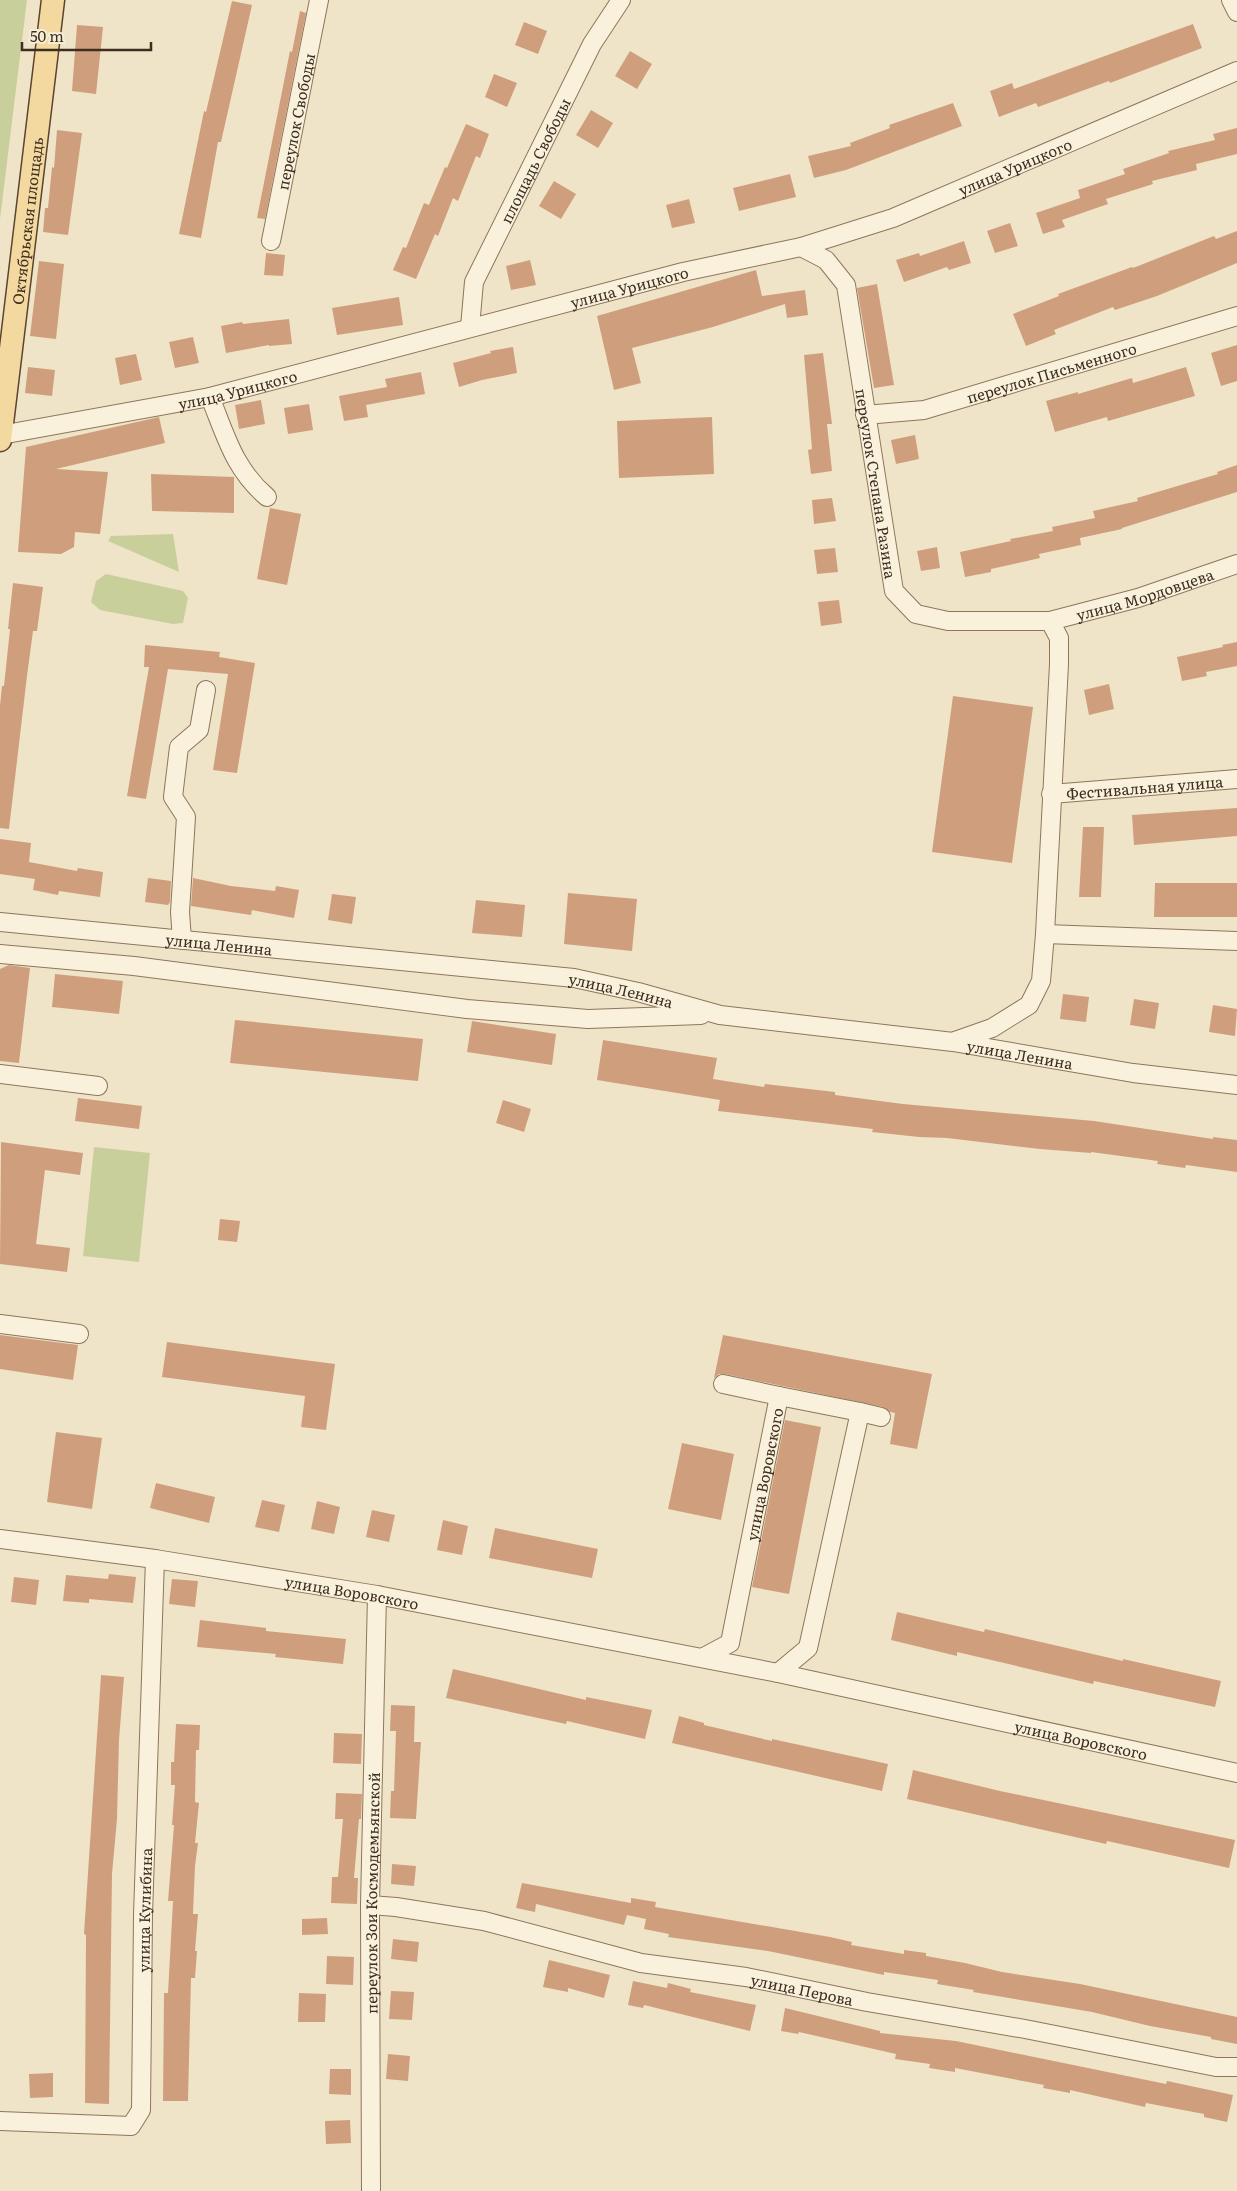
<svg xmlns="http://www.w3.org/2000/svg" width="1237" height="2191" font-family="Literata,serif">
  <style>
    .green { fill: #c9cf9b }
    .building { fill: #cf9f7d }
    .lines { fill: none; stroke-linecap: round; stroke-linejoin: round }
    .minor-casing { stroke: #8d765c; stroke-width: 20 }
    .major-casing { stroke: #5b4430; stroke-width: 25 }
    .minor { stroke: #faf1dc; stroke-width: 18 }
    .major { stroke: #f3d9a0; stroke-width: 22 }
    .labels { text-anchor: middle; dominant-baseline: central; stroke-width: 5; stroke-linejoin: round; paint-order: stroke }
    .street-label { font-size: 15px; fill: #3d2e20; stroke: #f7eed8 }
  </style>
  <rect width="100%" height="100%" fill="#f0e4c8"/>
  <g class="green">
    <path d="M 0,0 L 27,0 L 0,219 Z"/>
    <path d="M 173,534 L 179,572 L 108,541 L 111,536 Z"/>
    <path d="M 106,574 L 183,591 L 188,598 L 183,623 L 173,624 L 100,610 L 91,602 L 96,581 Z"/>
    <path d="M 94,1147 L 150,1153 L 139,1262 L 83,1256 Z"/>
  </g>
  <g class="building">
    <path d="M 232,1 L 252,5 L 221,142 L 218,142 L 201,238 L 179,234 L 204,111 L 206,112 Z"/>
    <path d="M 300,11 L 306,13 L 265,219 L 257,218 L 290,51 L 292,52 Z"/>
    <path d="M 524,22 L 547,31 L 538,54 L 515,45 Z"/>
    <path d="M 1193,24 L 1202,48 L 1110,83 L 1109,81 L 1038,107 L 1036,103 L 999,117 L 990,91 L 1012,83 L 1014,89 Z"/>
    <path d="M 77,25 L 103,27 L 96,94 L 72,91 Z"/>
    <path d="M 630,51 L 652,64 L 637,89 L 615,76 Z"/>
    <path d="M 494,74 L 517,83 L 507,107 L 485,97 Z"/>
    <path d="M 953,103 L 962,126 L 846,170 L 814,178 L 808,156 L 851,146 L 850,143 L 890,128 L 889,125 Z"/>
    <path d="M 591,110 L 613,123 L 598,148 L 576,135 Z"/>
    <path d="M 466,124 L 489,134 L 480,158 L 476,156 L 458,201 L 453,198 L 438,236 L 435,234 L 416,279 L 393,270 L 403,247 L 406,248 L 424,203 L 429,205 L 445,167 L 447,168 Z"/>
    <path d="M 1237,128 L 1237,154 L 1196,164 L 1197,170 L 1152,181 L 1153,184 L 1106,199 L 1108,204 L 1062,220 L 1065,227 L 1043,234 L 1036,213 L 1080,198 L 1078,190 L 1125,174 L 1123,169 L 1169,153 L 1168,151 L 1215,140 L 1213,134 Z"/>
    <path d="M 57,130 L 82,133 L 68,235 L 43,232 L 45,208 L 48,208 L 52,167 L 54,168 Z"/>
    <path d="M 790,174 L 796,197 L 739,211 L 733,188 Z"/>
    <path d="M 554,181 L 576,194 L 561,219 L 539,206 Z"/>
    <path d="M 689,199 L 695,223 L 672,228 L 666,205 Z"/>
    <path d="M 1010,223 L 1018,246 L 995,253 L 987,231 Z"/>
    <path d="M 1237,231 L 1237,263 L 1157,296 L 1115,310 L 1113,307 L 1054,330 L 1056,334 L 1026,346 L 1013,314 L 1059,296 L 1058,294 L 1132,267 L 1133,268 L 1214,236 L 1216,239 Z"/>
    <path d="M 964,241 L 971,263 L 949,270 L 947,267 L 904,282 L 896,260 L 919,253 L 920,256 Z"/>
    <path d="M 266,253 L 285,255 L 283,276 L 264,275 Z"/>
    <path d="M 530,260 L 536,285 L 511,290 L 506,266 Z"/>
    <path d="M 39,261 L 64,264 L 56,339 L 30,336 Z"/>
    <path d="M 756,270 L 762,296 L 805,290 L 808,315 L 787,318 L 785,304 L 713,327 L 632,348 L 641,383 L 614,390 L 597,316 Z"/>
    <path d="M 877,284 L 894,385 L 874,388 L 857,288 Z"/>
    <path d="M 399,297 L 403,325 L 337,335 L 332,308 Z"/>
    <path d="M 289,319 L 292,344 L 269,346 L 269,345 L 226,353 L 221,326 L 242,322 L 243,324 Z"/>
    <path d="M 193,337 L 199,363 L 175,368 L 169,342 Z"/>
    <path d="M 1237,345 L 1237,381 L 1221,386 L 1211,353 Z"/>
    <path d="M 513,347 L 517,373 L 482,380 L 459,387 L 453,363 L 491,353 L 490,351 Z"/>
    <path d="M 823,353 L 832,424 L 827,424 L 832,471 L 811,474 L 808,450 L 812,449 L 804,355 Z"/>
    <path d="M 136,354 L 142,380 L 120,385 L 115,358 Z"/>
    <path d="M 28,367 L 55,370 L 52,396 L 25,393 Z"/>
    <path d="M 1186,367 L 1195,396 L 1108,421 L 1107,417 L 1055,432 L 1046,401 L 1078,392 L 1078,394 L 1132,378 L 1133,383 Z"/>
    <path d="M 421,372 L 425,394 L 366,405 L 368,417 L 344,421 L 339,396 L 387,387 L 385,379 Z"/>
    <path d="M 261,400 L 265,424 L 239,429 L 235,405 Z"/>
    <path d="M 309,404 L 313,430 L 288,434 L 284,408 Z"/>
    <path d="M 159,417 L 165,443 L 56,469 L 108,472 L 100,534 L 75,532 L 74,547 L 61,554 L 18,552 L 26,447 Z"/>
    <path d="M 712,417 L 714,474 L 619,478 L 617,421 Z"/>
    <path d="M 915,435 L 919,459 L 896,464 L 891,440 Z"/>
    <path d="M 1237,465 L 1237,492 L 1122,528 L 1122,529 L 1080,538 L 1081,545 L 1039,554 L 1040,558 L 991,569 L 991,572 L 965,577 L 960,552 L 1011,541 L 1010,539 L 1053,531 L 1052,527 L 1095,518 L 1093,511 L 1138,501 L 1137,498 L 1218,474 L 1217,472 Z"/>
    <path d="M 151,474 L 234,477 L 234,513 L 152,511 Z"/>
    <path d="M 832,498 L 836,521 L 814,524 L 812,500 Z"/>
    <path d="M 270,508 L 301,514 L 287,585 L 257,579 Z"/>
    <path d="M 937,547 L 940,568 L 921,571 L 917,551 Z"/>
    <path d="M 835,548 L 838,572 L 817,574 L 814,550 Z"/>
    <path d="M 13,583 L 43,587 L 37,631 L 33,631 L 27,676 L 9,829 L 0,828 L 0,706 L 2,686 L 4,686 L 10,629 L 8,629 Z"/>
    <path d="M 839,600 L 842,623 L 821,626 L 818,602 Z"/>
    <path d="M 1237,642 L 1237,666 L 1206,672 L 1207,676 L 1182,681 L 1177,657 L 1223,647 L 1222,645 Z"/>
    <path d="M 145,645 L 220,652 L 219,657 L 255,663 L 237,773 L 213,770 L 228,674 L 168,669 L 146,799 L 127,796 L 149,667 L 144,667 Z"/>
    <path d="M 1109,684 L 1114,709 L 1089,715 L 1084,690 Z"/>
    <path d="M 953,696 L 1033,707 L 1012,863 L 932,852 Z"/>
    <path d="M 1237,808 L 1237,836 L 1134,845 L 1132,815 Z"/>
    <path d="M 1083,827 L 1104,827 L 1101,897 L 1079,897 Z"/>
    <path d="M 0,839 L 31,843 L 29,862 L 77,871 L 78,868 L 103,872 L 100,897 L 59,891 L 58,895 L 33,890 L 35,879 L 0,874 Z"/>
    <path d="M 148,878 L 171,881 L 170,902 L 168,905 L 145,902 Z"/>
    <path d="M 193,878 L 231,886 L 275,891 L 276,886 L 299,890 L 294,918 L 252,910 L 251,915 L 191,906 Z"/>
    <path d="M 1155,883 L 1237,883 L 1237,917 L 1154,917 Z"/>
    <path d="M 568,893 L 637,899 L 632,951 L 564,944 Z"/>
    <path d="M 332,894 L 356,897 L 352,924 L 328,920 Z"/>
    <path d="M 476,900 L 525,905 L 522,937 L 472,933 Z"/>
    <path d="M 9,965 L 30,968 L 19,1063 L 0,1061 L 0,969 Z"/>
    <path d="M 55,974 L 123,981 L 119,1014 L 52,1007 Z"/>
    <path d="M 1063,994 L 1089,997 L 1086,1022 L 1060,1019 Z"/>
    <path d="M 1134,999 L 1159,1003 L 1155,1029 L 1130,1025 Z"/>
    <path d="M 1213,1005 L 1237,1009 L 1235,1036 L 1209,1032 Z"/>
    <path d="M 235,1020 L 423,1039 L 418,1081 L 230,1063 Z"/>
    <path d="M 472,1021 L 556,1034 L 552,1065 L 467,1052 Z"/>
    <path d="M 603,1040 L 717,1058 L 713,1079 L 764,1087 L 765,1084 L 835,1092 L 835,1095 L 903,1104 L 1094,1121 L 1213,1139 L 1213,1137 L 1237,1140 L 1237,1172 L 1186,1165 L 1185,1168 L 1157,1164 L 1158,1161 L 1091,1152 L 1091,1153 L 1040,1149 L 947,1138 L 919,1137 L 872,1132 L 873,1129 L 718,1111 L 720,1100 L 597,1080 Z"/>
    <path d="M 78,1098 L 142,1106 L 139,1129 L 75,1121 Z"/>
    <path d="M 503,1100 L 531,1109 L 524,1132 L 496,1123 Z"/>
    <path d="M 1,1142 L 83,1153 L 80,1175 L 45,1170 L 36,1244 L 70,1248 L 67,1272 L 0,1264 Z"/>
    <path d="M 220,1219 L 240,1221 L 237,1242 L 218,1240 Z"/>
    <path d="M 0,1335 L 78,1345 L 73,1380 L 0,1369 Z"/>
    <path d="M 723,1335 L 932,1374 L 917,1449 L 890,1444 L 895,1413 L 890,1412 L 883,1407 L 725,1374 L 719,1374 L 714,1378 Z"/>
    <path d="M 167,1342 L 335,1364 L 326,1430 L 301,1427 L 305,1396 L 162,1377 Z"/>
    <path d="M 785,1420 L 821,1427 L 789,1594 L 752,1587 Z"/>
    <path d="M 56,1432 L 102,1438 L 92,1509 L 47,1502 Z"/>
    <path d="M 682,1443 L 734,1454 L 721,1520 L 668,1509 Z"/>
    <path d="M 156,1483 L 215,1497 L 209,1523 L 150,1508 Z"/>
    <path d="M 262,1500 L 285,1505 L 279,1532 L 255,1527 Z"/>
    <path d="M 317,1501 L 340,1507 L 334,1534 L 311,1529 Z"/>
    <path d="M 372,1510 L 395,1515 L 389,1542 L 366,1537 Z"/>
    <path d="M 443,1520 L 468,1526 L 462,1555 L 437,1550 Z"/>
    <path d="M 495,1528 L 598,1549 L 592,1578 L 489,1558 Z"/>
    <path d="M 109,1574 L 136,1577 L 133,1603 L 89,1599 L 89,1603 L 63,1601 L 66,1575 L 108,1579 Z"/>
    <path d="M 14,1577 L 39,1580 L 36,1605 L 11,1602 Z"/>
    <path d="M 172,1579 L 198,1581 L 195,1607 L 169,1604 Z"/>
    <path d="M 897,1612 L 984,1632 L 985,1629 L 1123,1661 L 1123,1659 L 1221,1681 L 1215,1707 L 1094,1681 L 1093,1684 L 957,1652 L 957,1656 L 891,1640 Z"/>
    <path d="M 200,1620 L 266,1628 L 266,1631 L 346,1639 L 343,1664 L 275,1657 L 276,1654 L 197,1647 Z"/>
    <path d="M 453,1669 L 586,1700 L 586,1697 L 652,1710 L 645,1739 L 567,1721 L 566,1724 L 446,1698 Z"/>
    <path d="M 101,1675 L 124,1677 L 119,1740 L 117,1819 L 112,1874 L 109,2104 L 85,2103 L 86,1935 L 84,1934 Z"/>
    <path d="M 391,1705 L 415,1706 L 414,1742 L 421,1742 L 416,1819 L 390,1818 L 391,1791 L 394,1791 L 396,1731 L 390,1731 Z"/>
    <path d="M 679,1716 L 704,1723 L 704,1725 L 772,1741 L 772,1739 L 888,1764 L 882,1791 L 672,1743 Z"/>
    <path d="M 176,1724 L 200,1725 L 199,1750 L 196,1750 L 195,1802 L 199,1803 L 195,1843 L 198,1843 L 195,1866 L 193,1914 L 198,1914 L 195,1951 L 197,1951 L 195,1978 L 191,1978 L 188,2101 L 163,2101 L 164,1993 L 168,1993 L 173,1901 L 168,1901 L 174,1825 L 172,1825 L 175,1785 L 171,1785 L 171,1762 L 174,1762 Z"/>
    <path d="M 334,1733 L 362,1734 L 361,1764 L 333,1763 Z"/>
    <path d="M 913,1770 L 1000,1791 L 1235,1840 L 1229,1868 L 1107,1841 L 1106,1844 L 907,1799 Z"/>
    <path d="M 336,1793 L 362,1794 L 361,1819 L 359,1819 L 354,1878 L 358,1878 L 357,1904 L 331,1903 L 332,1877 L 338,1877 L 343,1819 L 335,1819 Z"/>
    <path d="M 392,1864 L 416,1866 L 414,1886 L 391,1884 Z"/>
    <path d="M 522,1883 L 631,1903 L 631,1898 L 656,1902 L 655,1907 L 830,1937 L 852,1942 L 851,1945 L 904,1954 L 904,1950 L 926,1953 L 926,1956 L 965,1963 L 1002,1972 L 1080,1984 L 1237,2017 L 1237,2044 L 1211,2039 L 1211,2037 L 1150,2026 L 1092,2012 L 973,1992 L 974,1990 L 937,1984 L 938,1980 L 884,1972 L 884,1975 L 768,1951 L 668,1937 L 669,1934 L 644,1929 L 646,1919 L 627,1915 L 624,1925 L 536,1904 L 535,1912 L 516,1908 Z"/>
    <path d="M 327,1918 L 328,1934 L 302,1935 L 302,1919 Z"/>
    <path d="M 393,1939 L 419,1942 L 417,1962 L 391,1959 Z"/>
    <path d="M 327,1956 L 354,1957 L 353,1985 L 326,1984 Z"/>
    <path d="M 549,1960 L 610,1975 L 604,1998 L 568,1988 L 568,1992 L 543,1987 Z"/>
    <path d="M 633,1981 L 667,1988 L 668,1983 L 691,1989 L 690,1992 L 756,2005 L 750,2031 L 644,2005 L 643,2008 L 628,2005 Z"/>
    <path d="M 391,1991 L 414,1992 L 412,2020 L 389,2019 Z"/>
    <path d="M 299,1993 L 326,1994 L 325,2022 L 298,2022 Z"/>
    <path d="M 785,2008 L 880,2031 L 880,2033 L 956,2041 L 1166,2084 L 1167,2081 L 1233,2095 L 1227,2122 L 1204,2117 L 1204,2114 L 1146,2103 L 1145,2107 L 1070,2090 L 1070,2093 L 1043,2088 L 1044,2085 L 955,2068 L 955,2072 L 929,2068 L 930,2064 L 895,2059 L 896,2054 L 799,2032 L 798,2034 L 781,2031 Z"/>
    <path d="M 388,2054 L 410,2056 L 408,2081 L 386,2079 Z"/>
    <path d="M 330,2069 L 351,2069 L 351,2095 L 329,2094 Z"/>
    <path d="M 53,2073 L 53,2097 L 30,2098 L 29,2074 Z"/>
    <path d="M 350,2120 L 351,2143 L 326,2144 L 325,2121 Z"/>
  </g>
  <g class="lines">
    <g class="minor-casing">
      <g id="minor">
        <path d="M 1231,0 L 1237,12"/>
        <path id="s1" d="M 271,241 L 319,0"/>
        <path id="s2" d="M 801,247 L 826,260 L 846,285 L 894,591 L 916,614 L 948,621 L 1050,621 L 1138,598 L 1237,564"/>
        <path id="s3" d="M 470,327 L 474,282 L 592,44 L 621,0"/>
        <path d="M 210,397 C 226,436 234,469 267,497"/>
        <path id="s4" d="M 865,415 L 924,410 L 1237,316"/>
        <path id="s5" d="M 1,435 L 210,397 L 683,272 L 801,247 L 893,218 L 1237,71"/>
        <path id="s6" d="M 1051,794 L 1237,779"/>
        <path id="s7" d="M 0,922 L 574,978 L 638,992 L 720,1015 L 953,1042 L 1133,1073 L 1237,1085"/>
        <path d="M 1045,934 L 1237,941"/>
        <path d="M 182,940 L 180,912 L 186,817 L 173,797 L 179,747 L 199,730 L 206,690"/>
        <path d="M 0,954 L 134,966 L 467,1009 L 588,1019 L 701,1015"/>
        <path d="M 955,1041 L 992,1028 L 1029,1005 L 1041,981 L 1045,934 L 1059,664 L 1059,638 L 1050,621"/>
        <path d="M 0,1074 L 98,1086"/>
        <path d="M 0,1324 L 79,1334"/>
        <path d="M 723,1384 L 779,1396"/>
        <path d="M 860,1412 L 881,1417"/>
        <path id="s8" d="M 0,1539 L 155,1559 L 377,1595 L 778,1673 L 1237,1773"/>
        <path id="s9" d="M 702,1658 L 730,1643 L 779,1396 L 860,1412 L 808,1648 L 778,1673"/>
        <path id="s10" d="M 370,1905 L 396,1907 L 484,1921 L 641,1963 L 746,1977 L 867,2002 L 1025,2029 L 1216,2067 L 1237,2067"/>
        <path id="s11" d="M 0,2121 L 131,2126 L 141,2110 L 143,1915 L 155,1559"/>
        <path id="s12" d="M 371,2191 L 370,1905 L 377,1595"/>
      </g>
    </g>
    <g class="major-casing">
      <g id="major">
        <path id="s13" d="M 0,440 L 53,0"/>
      </g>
    </g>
    <use href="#minor" class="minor"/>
    <use href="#major" class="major"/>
  </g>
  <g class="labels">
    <g class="street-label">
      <text stroke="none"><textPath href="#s1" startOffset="122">переулок Свободы</textPath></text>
      <text stroke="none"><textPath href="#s3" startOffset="181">площадь Свободы</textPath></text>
      <text stroke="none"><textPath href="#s5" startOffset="1051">улица Урицкого</textPath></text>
      <text stroke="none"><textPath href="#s13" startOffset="221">Октябрьская площадь</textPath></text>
      <text stroke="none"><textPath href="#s5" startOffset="646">улица Урицкого</textPath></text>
      <text stroke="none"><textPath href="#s4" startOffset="192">переулок Письменного</textPath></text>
      <text stroke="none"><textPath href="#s5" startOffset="241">улица Урицкого</textPath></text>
      <text stroke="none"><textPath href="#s2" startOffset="261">переулок Степана Разина</textPath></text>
      <text stroke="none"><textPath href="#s2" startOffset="635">улица Мордовцева</textPath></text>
      <text stroke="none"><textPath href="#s6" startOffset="94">Фестивальная улица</textPath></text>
      <text stroke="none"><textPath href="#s7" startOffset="220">улица Ленина</textPath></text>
      <text stroke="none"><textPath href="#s7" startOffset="625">улица Ленина</textPath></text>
      <text stroke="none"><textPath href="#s7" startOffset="1030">улица Ленина</textPath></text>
      <text stroke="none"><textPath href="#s9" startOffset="204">улица Воровского</textPath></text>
      <text stroke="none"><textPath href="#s8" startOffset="356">улица Воровского</textPath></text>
      <text stroke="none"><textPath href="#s8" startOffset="1100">улица Воровского</textPath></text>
      <text stroke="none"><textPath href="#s12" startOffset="298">переулок Зои Космодемьянской</textPath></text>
      <text stroke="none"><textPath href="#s11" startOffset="350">улица Кулибина</textPath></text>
      <text stroke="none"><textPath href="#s10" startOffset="441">улица Перова</textPath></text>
    </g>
  </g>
  <path d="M22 42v8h129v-8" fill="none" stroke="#3d2e20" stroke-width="2.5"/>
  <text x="30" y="42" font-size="15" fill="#3d2e20" stroke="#f7eed8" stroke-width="4" paint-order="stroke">50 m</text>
</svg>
